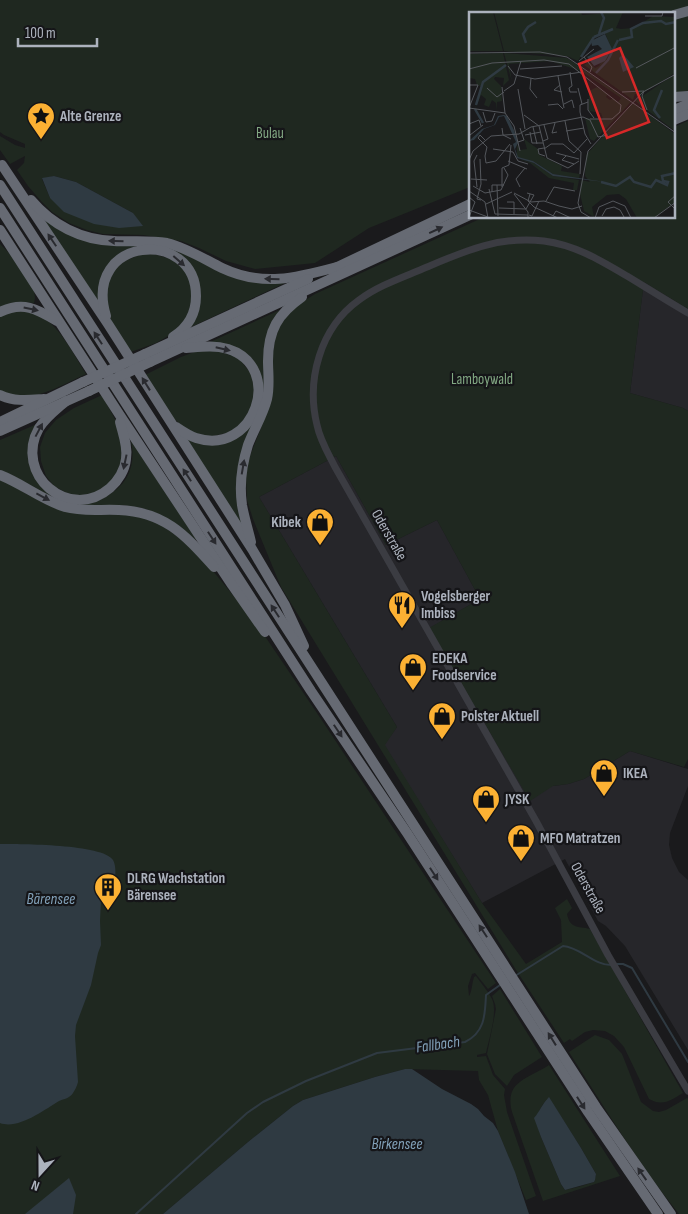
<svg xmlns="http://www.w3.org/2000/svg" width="688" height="1214" font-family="'Sofia Sans Condensed',sans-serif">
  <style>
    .built { fill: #26262a }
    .green { fill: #1f2820; fill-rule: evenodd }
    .water { fill: #2f3a42 }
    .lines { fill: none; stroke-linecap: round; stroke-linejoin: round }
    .stream { stroke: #2f3a42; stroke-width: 2 }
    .minor { stroke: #3b3c42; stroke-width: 7 }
    .highway { stroke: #666a73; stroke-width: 10 }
    .highway-bridge { stroke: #666a73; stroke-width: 10 }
    .oneway { fill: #292a2f }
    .labels { text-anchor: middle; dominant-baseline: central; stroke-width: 4.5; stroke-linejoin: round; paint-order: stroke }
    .poi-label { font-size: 15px; font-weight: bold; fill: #acb2bd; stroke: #151518; text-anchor: start }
    .park-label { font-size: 15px; fill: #82a883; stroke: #151518 }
    .street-label { font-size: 15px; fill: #acb2bd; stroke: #151518 }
    .water-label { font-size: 16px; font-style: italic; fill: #82a1b9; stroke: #151518 }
    .inset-river { fill: none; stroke: #2f3a42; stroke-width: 2.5 }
    .inset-road { fill: none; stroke: #54575c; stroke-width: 1 }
    .view { fill: #d62828; fill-opacity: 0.15; stroke: #d62828; stroke-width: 2.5 }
    .inset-edge { fill: none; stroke: #acb2bd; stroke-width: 2.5 }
  </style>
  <rect width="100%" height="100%" fill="#1a1a1c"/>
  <g class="built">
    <path d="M 644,281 L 688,309 L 688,411 L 683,408 L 630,393 Z"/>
    <path d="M 336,456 L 386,545 L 437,520 L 480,599 L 430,628 L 553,786 L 568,784 L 584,779 L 630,751 L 688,769 L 688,786 L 670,833 L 669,845 L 672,858 L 679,872 L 688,880 L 688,1050 L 625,946 L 606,926 L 598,921 L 565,859 L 482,903 L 384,745 L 397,727 L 259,497 Z"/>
  </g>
  <g class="green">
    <path d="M 0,0 L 688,0 L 688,7 L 666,14 L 470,14 L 470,187 L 369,228 L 315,263 L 255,269 L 226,261 L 199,248 L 181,241 L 143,235 L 103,234 L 87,230 L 69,223 L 52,212 L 41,201 L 28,186 L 17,170 L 24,163 L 25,156 L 10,164 L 0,150 L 0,136 L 15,145 L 25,148 L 25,144 L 4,135 L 0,132 ZM 54,176 L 76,182 L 133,213 L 50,198 L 42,179 Z"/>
    <path d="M 688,15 L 688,94 L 674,95 L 674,19 Z"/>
    <path d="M 688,121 L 688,309 L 644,282 L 630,393 L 683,408 L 688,411 L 688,759 L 684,767 L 630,751 L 584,779 L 568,784 L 553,786 L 530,801 L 429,628 L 480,599 L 437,520 L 386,545 L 336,456 L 259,497 L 397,727 L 385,745 L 482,903 L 526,964 L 562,942 L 561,920 L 555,908 L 567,899 L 572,908 L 567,914 C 570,929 578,926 590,929 L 683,1093 C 671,1100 663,1107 649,1099 L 624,1047 L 614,1036 L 605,1031 L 593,1030 L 585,1032 L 572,1041 L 570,1039 L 564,1043 L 516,970 L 281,587 L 253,519 L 247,500 L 246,477 L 248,461 L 268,410 L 273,353 L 275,339 L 279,328 L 286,317 L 296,306 L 315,294 L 482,218 L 674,218 L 674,127 Z"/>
    <path d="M 37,211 L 65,231 L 164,245 L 230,273 L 287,282 L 189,328 L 200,292 L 199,282 L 195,273 L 180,255 L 172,250 L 161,247 L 139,246 L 130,248 L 120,253 L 104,270 L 100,281 L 98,292 L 99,308 Z"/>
    <path d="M 0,244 L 13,257 L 34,289 L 35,298 L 34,303 L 20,302 L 0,308 Z"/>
    <path d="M 146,252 L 175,260 L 188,274 L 193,297 L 187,318 L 170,335 L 156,343 L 128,353 L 113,325 L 107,311 L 105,287 L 118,264 Z"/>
    <path d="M 282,309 L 266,382 L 245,447 L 243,528 L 186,438 L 194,442 L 211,444 L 249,427 L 257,371 L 208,343 Z"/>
    <path d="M 13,310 C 21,310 28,311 36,314 C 58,322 74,355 86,374 C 68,382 39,399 19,397 C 13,397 6,393 0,392 L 0,316 Z"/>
    <path d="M 218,350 L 240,360 L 253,376 L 256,387 L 252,411 L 236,431 L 204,438 L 185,429 L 169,414 L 145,375 L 181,357 L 197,351 Z"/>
    <path d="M 102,395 L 116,421 L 123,439 L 121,469 L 110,484 L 99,492 L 77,496 L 65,492 L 54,486 L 46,476 L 41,461 L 40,447 L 45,433 L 56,420 L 74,408 Z"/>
    <path d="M 37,424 C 27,444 23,466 40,484 C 44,488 47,493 51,494 C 57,496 64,497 70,498 C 77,499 86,503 93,502 C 98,501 103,498 107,496 C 129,484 136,464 131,441 L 197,540 L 194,539 C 171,517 147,505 115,505 C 100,505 84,507 69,503 C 44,496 24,479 0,470 L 0,440 Z"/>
    <path d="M 0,480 L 9,483 L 30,496 L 112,513 L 151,518 L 194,548 L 256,623 L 321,719 L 496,983 L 488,989 L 475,973 L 472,974 L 468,986 L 469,996 C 472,992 472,983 474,977 L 476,976 C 481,983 488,991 492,999 C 498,1012 489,1039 486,1053 L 477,1055 L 477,1057 L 486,1056 L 493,1075 L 505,1089 L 504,1095 L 507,1112 L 536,1196 L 526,1200 L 498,1131 L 488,1095 L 479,1080 L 478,1071 L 405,1069 L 375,1077 L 303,1100 L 293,1106 L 248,1142 L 163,1214 L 0,1214 Z"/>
    <path d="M 500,989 L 542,1057 L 514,1075 L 507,1086 L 495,1074 L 487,1054 L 496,1009 L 495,1004 L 492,996 Z"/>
    <path d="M 595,1035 L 609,1040 L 622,1054 L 641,1102 L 653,1111 L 659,1112 L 666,1110 L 687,1098 L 688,1099 L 688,1214 L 679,1214 C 638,1163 604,1107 569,1052 Z"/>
    <path d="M 549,1065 L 620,1176 L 543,1201 L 512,1112 C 504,1081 528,1079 549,1065 ZM 549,1098 L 581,1148 L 596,1174 L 594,1182 L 578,1187 L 565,1190 L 561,1184 L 541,1137 L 535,1118 C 540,1111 542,1103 549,1098 Z"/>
  </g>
  <g class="water">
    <path d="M 54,176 L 76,182 L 133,213 L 143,226 L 119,228 L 94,224 L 64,212 L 50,198 L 42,178 Z"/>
    <path d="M 0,844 C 20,844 103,844 113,860 C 117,867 115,879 114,887 L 112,888 L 112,894 L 110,894 L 109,897 L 108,897 L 107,899 L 101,899 L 100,921 L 101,945 L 98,953 L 91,985 L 76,1025 L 75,1036 L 78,1082 C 77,1086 75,1090 73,1093 C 70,1098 64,1099 59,1101 C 44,1110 18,1130 0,1123 Z"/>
    <path d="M 405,1069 L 412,1069 L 442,1089 L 471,1104 L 478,1109 L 484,1116 L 493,1123 L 498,1131 L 515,1172 L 529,1214 L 163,1214 L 248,1142 L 293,1106 L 303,1100 L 375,1077 Z"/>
    <path d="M 549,1097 L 581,1148 L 596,1174 L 595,1180 L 594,1182 L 565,1190 L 561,1184 L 541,1137 L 534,1118 C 540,1111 542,1104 549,1097 Z"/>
    <path d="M 69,1178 L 76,1195 L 73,1214 L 25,1214 Z"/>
  </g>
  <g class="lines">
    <g class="stream">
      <path d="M 617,964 L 623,964 L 632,968 L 688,1062"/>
      <path d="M 515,976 L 563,946 C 580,947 595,966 612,965"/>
      <path d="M 136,1214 L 247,1113 L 263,1102 L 306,1081 L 377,1053 L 465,1042 C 485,1032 485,1015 486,995 L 500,985"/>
    </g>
    <path class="minor" d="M 688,313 C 667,301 647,288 627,276 C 600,260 575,245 544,241 C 499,236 467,250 427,267 C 404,277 379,285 359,300 C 320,328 306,380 317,425 C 320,440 328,453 335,467 L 536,821 L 608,955 L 688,1091"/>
    <g class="highway">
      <path d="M 674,15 L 688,11"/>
      <path d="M 674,97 L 688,96"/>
      <path d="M 674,110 L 688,104"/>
      <path d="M 674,120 L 688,114"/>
      <path d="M 2,165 L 108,324 L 252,549 L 285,605 L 304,646"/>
      <path d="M 0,185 L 596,1107 L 671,1214"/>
      <path d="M 31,200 C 52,225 81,240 114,241 C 131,242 149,240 167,243 C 187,248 204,259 222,268 C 262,287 296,278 337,267"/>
      <path d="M 0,208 L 311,691 L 407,833 L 588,1112 L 658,1214"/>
      <path d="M 0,230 L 119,414 L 232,585 L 265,632"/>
      <path d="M 331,270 L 470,204"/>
      <path d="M 0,312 C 23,301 37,309 57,321"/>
      <path d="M 106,316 C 82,236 196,227 196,296 C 196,314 187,328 173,337"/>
      <path d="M 145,354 L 308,279"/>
      <path d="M 150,362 L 470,215"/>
      <path d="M 0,395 C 15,402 29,400 44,399"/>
      <path d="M 66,401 C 57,409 46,417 39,428 C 13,474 69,523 110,488 C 118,481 125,470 126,459 C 128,446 123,434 120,422"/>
      <path d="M 0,422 L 83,382"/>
      <path d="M 176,427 C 182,431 189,436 196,438 C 255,457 285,367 228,349 C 214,345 200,347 186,348"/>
      <path d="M 0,431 L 89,391"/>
      <path d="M 0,475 C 23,484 42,500 65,507 C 83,512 101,509 119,510 C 165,512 185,535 214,567"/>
      <path d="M 251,542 C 248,529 244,517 242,505 C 239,484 242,464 248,445 C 254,429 263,415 267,399 C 270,386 268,373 268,361 C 268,330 278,314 302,297"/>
    </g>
    <g class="highway-bridge">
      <path d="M 83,382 L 145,354"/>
      <path d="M 89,391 L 150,362"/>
    </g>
  </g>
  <defs><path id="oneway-solid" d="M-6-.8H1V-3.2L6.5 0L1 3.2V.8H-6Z" transform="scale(1.25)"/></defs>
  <g class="oneway">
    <use href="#oneway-solid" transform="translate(436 230) rotate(-25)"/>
    <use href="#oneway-solid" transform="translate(52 240) rotate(-124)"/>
    <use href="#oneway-solid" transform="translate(116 241) rotate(-179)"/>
    <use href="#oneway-solid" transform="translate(179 261) rotate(41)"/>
    <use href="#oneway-solid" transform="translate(272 279) rotate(-179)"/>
    <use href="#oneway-solid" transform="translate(31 309) rotate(12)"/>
    <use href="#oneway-solid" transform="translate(98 338) rotate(-123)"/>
    <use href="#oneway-solid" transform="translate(223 349) rotate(13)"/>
    <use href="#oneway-solid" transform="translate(146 384) rotate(-122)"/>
    <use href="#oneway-solid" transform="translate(39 430) rotate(-62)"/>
    <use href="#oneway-solid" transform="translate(125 462) rotate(102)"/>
    <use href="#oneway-solid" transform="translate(243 467) rotate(-80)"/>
    <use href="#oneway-solid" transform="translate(187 475) rotate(-123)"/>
    <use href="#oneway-solid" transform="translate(43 497) rotate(28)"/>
    <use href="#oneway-solid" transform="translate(212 538) rotate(57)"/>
    <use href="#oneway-solid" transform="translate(275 611) rotate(-123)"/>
    <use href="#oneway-solid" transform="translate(338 731) rotate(56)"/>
    <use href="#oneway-solid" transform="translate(434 874) rotate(57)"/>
    <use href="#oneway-solid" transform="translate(483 931) rotate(-123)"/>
    <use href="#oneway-solid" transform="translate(552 1039) rotate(-122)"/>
    <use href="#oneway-solid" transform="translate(581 1103) rotate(57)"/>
    <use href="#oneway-solid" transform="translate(642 1174) rotate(-125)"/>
  </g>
  <defs>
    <g id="sight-pin" transform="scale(1.4375)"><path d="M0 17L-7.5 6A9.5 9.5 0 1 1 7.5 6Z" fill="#fcb133" stroke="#151518"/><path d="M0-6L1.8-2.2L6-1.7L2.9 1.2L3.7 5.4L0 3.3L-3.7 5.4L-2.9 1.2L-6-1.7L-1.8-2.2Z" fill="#111"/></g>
    <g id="shop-pin" transform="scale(1.4375)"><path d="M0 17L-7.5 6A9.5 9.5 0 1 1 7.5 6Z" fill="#fcb133" stroke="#151518"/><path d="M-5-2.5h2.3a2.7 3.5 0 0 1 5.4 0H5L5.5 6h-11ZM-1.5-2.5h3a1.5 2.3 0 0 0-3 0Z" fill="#111"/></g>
    <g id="restaurant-pin" transform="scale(1.4375)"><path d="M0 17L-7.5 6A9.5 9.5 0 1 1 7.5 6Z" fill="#fcb133" stroke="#151518"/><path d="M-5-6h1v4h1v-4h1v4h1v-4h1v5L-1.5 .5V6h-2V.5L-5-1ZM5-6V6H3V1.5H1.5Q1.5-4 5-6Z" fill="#111"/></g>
    <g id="building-pin" transform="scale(1.4375)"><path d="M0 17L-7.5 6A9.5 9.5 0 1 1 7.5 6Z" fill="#fcb133" stroke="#151518"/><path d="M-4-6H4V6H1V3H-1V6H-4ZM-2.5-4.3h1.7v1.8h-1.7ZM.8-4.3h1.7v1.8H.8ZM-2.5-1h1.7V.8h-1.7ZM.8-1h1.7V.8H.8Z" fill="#111"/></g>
  </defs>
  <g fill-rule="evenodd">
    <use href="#sight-pin" x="41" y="116"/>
    <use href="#shop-pin" x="320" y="522"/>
    <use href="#restaurant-pin" x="402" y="605"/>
    <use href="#shop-pin" x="413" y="667"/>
    <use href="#shop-pin" x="442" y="716"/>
    <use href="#shop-pin" x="604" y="773"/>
    <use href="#shop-pin" x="486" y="799"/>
    <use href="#shop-pin" x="521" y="838"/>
    <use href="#building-pin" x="108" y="887"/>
  </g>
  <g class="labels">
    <g class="poi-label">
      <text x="60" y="116">Alte Grenze</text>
      <text x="301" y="522" text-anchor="end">Kibek</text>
      <text x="421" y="596">Vogelsberger<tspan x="421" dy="17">Imbiss</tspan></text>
      <text x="432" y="658">EDEKA<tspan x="432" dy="17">Foodservice</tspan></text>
      <text x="461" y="716">Polster Aktuell</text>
      <text x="623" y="773">IKEA</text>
      <text x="505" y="799">JYSK</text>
      <text x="540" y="838">MFO Matratzen</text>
      <text x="127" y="878">DLRG Wachstation<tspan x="127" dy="17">Bärensee</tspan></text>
    </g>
    <g class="park-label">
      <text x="270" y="133">Bulau</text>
      <text x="482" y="379">Lamboywald</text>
    </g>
    <g class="street-label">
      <text transform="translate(389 535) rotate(60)">Oderstraße</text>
      <text transform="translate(588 888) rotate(61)">Oderstraße</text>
    </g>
    <g class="water-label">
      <text x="51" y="899">Bärensee</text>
      <text transform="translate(438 1045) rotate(-8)">Fallbach</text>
      <text x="397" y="1144">Birkensee</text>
    </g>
  </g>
  <g transform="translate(469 12)">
    <rect width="206" height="206" fill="#1a1a1c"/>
    <path d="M 0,0 L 24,0 L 34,39 L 0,39 ZM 25,0 L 112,0 L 113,3 L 154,0 L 147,16 L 152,17 L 165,16 L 184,4 L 206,5 L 206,61 L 168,85 L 167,82 L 166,82 L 164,88 L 115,53 L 120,49 L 126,56 L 130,54 L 141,33 L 136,21 L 122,28 L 109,49 L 98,44 L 35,39 ZM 34,41 L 40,68 L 34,74 L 35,66 L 26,65 L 25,67 L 32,74 L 33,89 L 28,90 L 28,99 L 27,91 L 23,88 L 20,95 L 15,93 L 17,87 L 12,83 L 6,97 L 12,74 L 8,73 L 6,67 L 0,66 L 0,42 ZM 35,41 L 98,46 L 162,90 L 125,129 L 121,127 L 116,106 L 134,107 L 132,101 L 120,99 L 120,79 L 128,75 L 139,82 L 137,85 L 141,88 L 144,86 L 149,90 L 152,86 L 112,59 L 81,49 L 40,52 L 43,70 ZM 206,62 L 206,119 L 166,89 ZM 164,91 L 206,122 L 206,190 L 185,206 L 168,206 L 157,187 L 150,182 L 138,183 L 123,195 L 125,205 L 115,199 L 111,182 L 112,168 L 121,170 L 116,164 L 117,143 ZM 55,127 L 69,137 L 70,143 L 93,154 L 92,159 L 111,162 L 110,166 L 84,162 L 64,149 L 48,145 L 48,133 L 51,138 L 58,137 ZM 49,147 L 65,151 L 84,164 L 110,168 L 108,178 L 104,178 L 105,171 L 80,166 L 61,151 Z" fill="#1f2820"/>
    <path d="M 136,22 L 143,37 L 136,49 L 125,54 L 118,45 L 133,37 L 129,33 L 123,34 L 122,29 ZM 154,42 L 165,55 L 154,60 L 150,46 ZM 35,103 L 38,104 L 45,118 L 49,131 L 46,137 L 49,145 L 64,149 L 84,162 L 136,170 L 84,164 L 65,151 L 48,146 L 44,132 L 47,130 L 35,104 L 30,105 L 26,113 L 15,117 L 5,128 L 0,129 L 13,117 L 25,113 L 29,104 Z" fill="#2f3a42"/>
    <path class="inset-river" d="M 130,22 L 135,6 L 132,0M 125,25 L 144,17M 150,28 L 163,25 L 162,17 L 174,11 L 192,9 L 197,12 L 207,10M 57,31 L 54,22 L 59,15 L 67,10M 112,45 L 125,25M 127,61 L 139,48 L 149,28M 7,93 L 14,70 L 37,53M 6,97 L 14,111M 191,106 L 185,98 L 193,78M 132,170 L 147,174 L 161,165 L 165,170 L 182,175 L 187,168 L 198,173 L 199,170 L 194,169 L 193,164 L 207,161"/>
    <path class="inset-road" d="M 176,4 L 193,4 L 194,0M 0,41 L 71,40 L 98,45 L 207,121M 115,45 L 123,55 L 121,60M 110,49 L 125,37M 39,54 L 46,63 L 66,67 L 113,60M 167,56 L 207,35M 0,57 L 23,51 L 75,48 L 100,52 L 152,93 L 151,100 L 143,107 L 121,107M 51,57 L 93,54M 101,60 L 103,74 L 100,76 L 101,80 L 108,80M 89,64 L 95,96M 62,66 L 61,77 L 68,86M 0,73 L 9,73 L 0,96M 91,73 L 85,78 L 93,80M 33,75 L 36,101M 18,76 L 28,85 L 35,80M 109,76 L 113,92M 49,77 L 56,117M 35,79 L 45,72 L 52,49M 175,79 L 173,84 L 178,98M 153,80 L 175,79M 119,87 L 119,98 L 125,106M 119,90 L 111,93 L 111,100 L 116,122 L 122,132M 95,92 L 103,88 L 105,96M 79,93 L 89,92 L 94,97M 0,96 L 36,101M 14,100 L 17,110 L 23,109 L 26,101M 36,101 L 45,114 L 51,139M 55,103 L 70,114 L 78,146 L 99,156 L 110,149M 121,108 L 129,125 L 139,123M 96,109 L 100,129 L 112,140 L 111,162M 86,111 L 83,121 L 88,120M 0,112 L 10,108 L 12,114M 64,115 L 68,132M 33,116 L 34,123 L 42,127M 97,119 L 115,116M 61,120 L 63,131 L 74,131M 1,123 L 14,113M 56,123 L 72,120M 74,129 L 79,127 L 75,113M 49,130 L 55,128 L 51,116M 75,136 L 69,137 L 70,142 L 76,144M 24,137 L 44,140 L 49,149 L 59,152M 75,137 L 82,132 L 94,132 L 105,141 L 118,127M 87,141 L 110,147M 8,143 L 5,149 L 8,175M 16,144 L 18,135 L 9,126 L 11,123 L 16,128M 16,144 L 17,151 L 27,149M 97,144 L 93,148 L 105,152M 11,147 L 12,172 L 8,187 L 12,188M 0,148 L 4,139 L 22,124 L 50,122 L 62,115 L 114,105 L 121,108M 27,149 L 41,132M 39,149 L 58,157M 40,153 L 42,133M 2,167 L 18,168M 28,173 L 29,204M 4,174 L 16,181 L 32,178 L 39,163 L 35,156M 33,175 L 33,156 L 40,153M 51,175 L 47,167 L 56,156M 20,177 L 26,202 L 59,203M 0,179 L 16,190 L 19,206M 23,180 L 23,173 L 35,173M 45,181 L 62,190 L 75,189 L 90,194M 45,182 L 59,200 L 59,206M 61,182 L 59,189 L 65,195 L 89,206M 207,183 L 199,190 L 207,198M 0,185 L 6,190 L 0,205M 77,189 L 85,175 L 106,179M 38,190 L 45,190 L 45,202M 17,192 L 43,180M 90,194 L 103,197 L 113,194M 30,196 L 57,197M 57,197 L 65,183 L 58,181M 0,198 L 19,205M 60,203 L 63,204 L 70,189M 84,204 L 87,199 L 102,206M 133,204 L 137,197 L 145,195 L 151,198 L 155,205M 122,206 L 112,200 L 109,191 L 119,139 L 174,80 L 207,62M 126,206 L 130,195 L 144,189 L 156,194 L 162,206M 185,206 L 207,190"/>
    <path class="view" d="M 151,36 L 180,110 L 138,126 L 110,52 Z"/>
    <rect width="206" height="206" class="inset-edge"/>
  </g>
  <g transform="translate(40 1174) rotate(201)" stroke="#151518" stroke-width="4" paint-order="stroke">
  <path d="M0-4L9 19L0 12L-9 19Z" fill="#acb2bd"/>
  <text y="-8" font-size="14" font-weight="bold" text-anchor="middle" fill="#acb2bd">N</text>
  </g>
  <path d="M18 38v8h79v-8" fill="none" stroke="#acb2bd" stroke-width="2.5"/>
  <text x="25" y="38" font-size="15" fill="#acb2bd" stroke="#151518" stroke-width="4" paint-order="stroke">100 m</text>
</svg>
